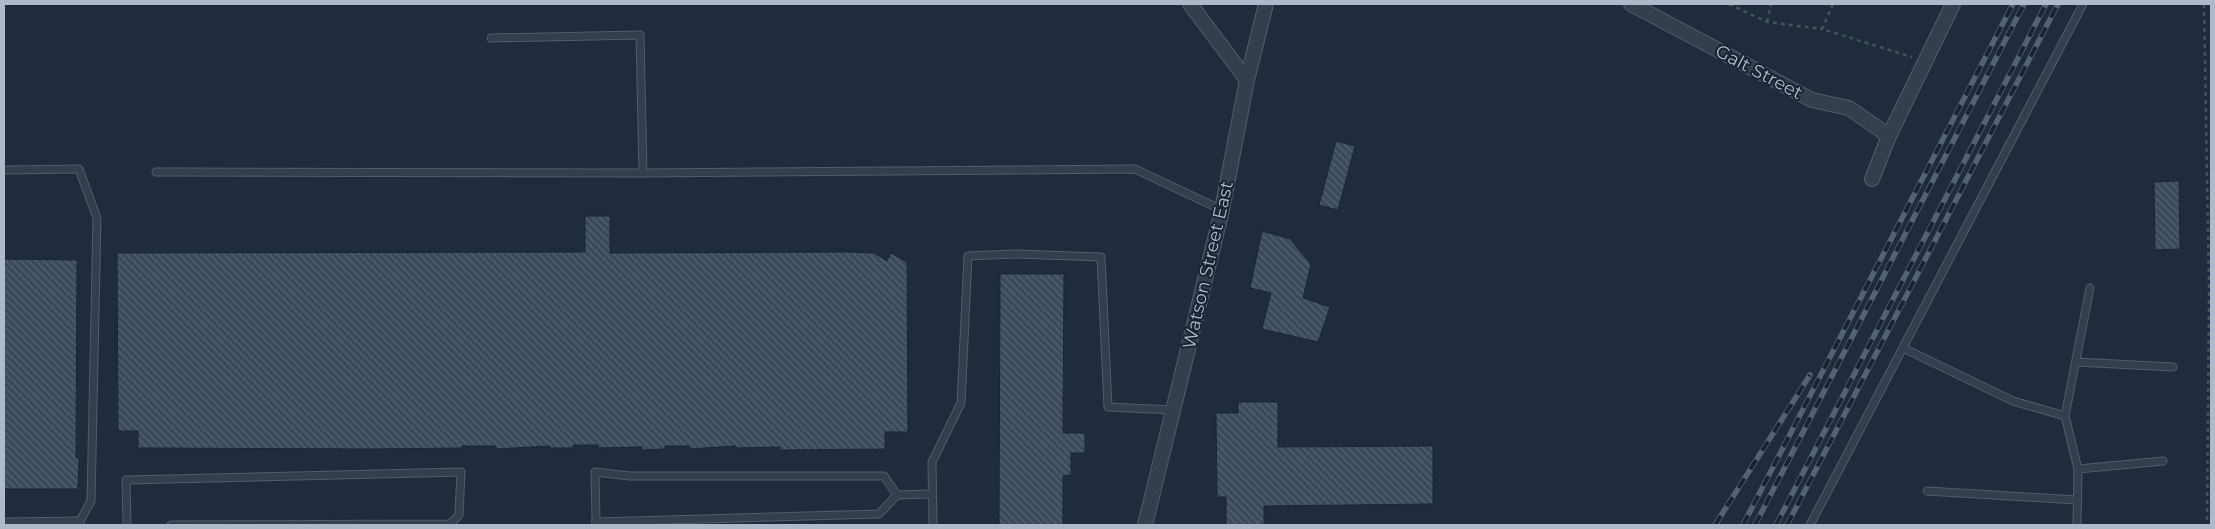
<svg xmlns="http://www.w3.org/2000/svg" width="2215" height="529" font-family="Montserrat,sans-serif">
  <style>
    .building { fill: url(#building-back-hatch); stroke: #1b2534 }
    .lines { fill: none; stroke-linecap: round; stroke-linejoin: round }
    .service-casing { stroke: #525c6b; stroke-width: 9 }
    .minor-casing { stroke: #525c6b; stroke-width: 16 }
    .path { stroke: #3d5658; stroke-width: 2.5; stroke-dasharray: 4 4; stroke-linecap: butt }
    .service { stroke: #343e4d; stroke-width: 7 }
    .minor { stroke: #343e4d; stroke-width: 14 }
    .rail-casing { stroke: #556274; stroke-width: 5.5 }
    .rail { stroke: #192332; stroke-width: 4; stroke-dasharray: 11; stroke-linecap: butt }
    .labels { text-anchor: middle; dominant-baseline: central; stroke-width: 4; stroke-linejoin: round; paint-order: stroke }
    .street-label { font-size: 18px; fill: #afb9c9; stroke: #192332 }
  </style>
  <defs>
    <pattern id="building-back-hatch" width="6" height="6" patternUnits="userSpaceOnUse" patternTransform="scale(1.25)"><rect width="6" height="6" fill="#3b4a5d"/><path d="M-1 5l2 2M0 0l6 6M5-1l2 2" fill="none" stroke="#556273"/></pattern>
  </defs>
  <rect width="100%" height="100%" fill="#202c3d"/>
  <g class="building">
    <path d="M 1336,141 L 1355,146 L 1338,210 L 1319,205 Z"/>
    <path d="M 2179,181 L 2180,249 L 2155,250 L 2154,182 Z"/>
    <path d="M 585,216 L 610,216 L 610,253 L 849,252 L 874,253 L 887,261 L 891,253 L 907,262 L 908,432 L 885,432 L 885,449 L 780,450 L 780,447 L 736,448 L 736,446 L 689,449 L 689,446 L 665,446 L 665,449 L 642,450 L 642,447 L 598,448 L 598,445 L 573,445 L 573,448 L 550,448 L 550,446 L 496,449 L 496,446 L 462,446 L 462,448 L 369,449 L 138,448 L 138,431 L 118,431 L 117,253 L 585,252 Z"/>
    <path d="M 1262,231 L 1290,239 L 1311,264 L 1303,298 L 1330,307 L 1318,342 L 1262,329 L 1271,293 L 1250,288 Z"/>
    <path d="M 4,259 L 77,260 L 76,458 L 79,458 L 78,489 L 4,489 Z"/>
    <path d="M 1000,274 L 1064,274 L 1063,433 L 1085,433 L 1085,453 L 1071,453 L 1071,475 L 1063,476 L 1063,525 L 999,525 Z"/>
    <path d="M 1238,402 L 1278,402 L 1278,447 L 1433,446 L 1433,504 L 1264,506 L 1264,525 L 1226,525 L 1226,497 L 1217,497 L 1216,413 L 1238,413 Z"/>
  </g>
  <g class="lines">
    <g class="service-casing">
      <g id="service">
        <path d="M 491,38 L 640,35 L 643,173"/>
        <path d="M 4,170 L 79,169 L 97,218 L 91,501 L 80,521"/>
        <path d="M 156,172 L 643,173 L 1135,169 L 1222,210"/>
        <path d="M 1903,348 L 2013,401 L 2065,416 L 2078,469 L 2077,525"/>
        <path d="M 2076,362 L 2173,367"/>
        <path d="M 2065,416 L 2090,288"/>
        <path d="M 2078,469 L 2163,461"/>
        <path d="M 1927,491 L 2077,500"/>
        <path d="M 4,522 L 80,521 L 80,525"/>
        <path d="M 596,522 L 595,472 L 630,476 L 884,476 L 897,495"/>
        <path d="M 127,525 L 126,480 L 461,472 L 459,515 L 450,524 L 171,525"/>
        <path d="M 596,525 L 596,522 L 879,514 L 897,495 L 932,494"/>
        <path d="M 933,525 L 932,462 L 961,403 L 968,256 L 1013,254 L 1101,257 L 1108,407 L 1173,410"/>
        <path d="M 1810,525 L 2083,4"/>
      </g>
    </g>
    <g class="minor-casing">
      <g id="minor">
        <path d="M 1190,4 L 1247,80"/>
        <path d="M 1631,4 L 1812,100 L 1849,108 L 1889,136"/>
        <path d="M 1872,179 L 1889,136 L 1953,4"/>
        <path d="M 1145,525 L 1222,210 L 1247,80 L 1266,4"/>
      </g>
    </g>
    <g class="path">
      <path d="M 1729,4 L 1767,22 L 1822,29"/>
      <path d="M 1833,4 L 1822,29 L 1912,57"/>
      <path d="M 2204,4 L 2209,290 L 2207,525"/>
      <path d="M 1767,22 L 1771,4"/>
    </g>
    <use href="#service" class="service"/>
    <use href="#minor" class="minor"/>
    <g class="rail-casing">
      <g id="rail">
        <path d="M 1715,525 L 1810,375"/>
        <path d="M 1743,525 L 2013,4"/>
        <path d="M 1755,525 L 2024,4"/>
        <path d="M 1776,525 L 2046,4"/>
        <path d="M 1787,525 L 2058,4"/>
      </g>
    </g>
    <use href="#rail" class="rail"/>
  </g>
  <g class="labels">
    <g class="street-label">
      <text transform="translate(1759 72) rotate(28)">Galt Street</text>
      <text transform="translate(1208 265) rotate(-77)">Watson Street East</text>
    </g>
  </g>
  <rect width="2215" height="529" fill="none" stroke="#afb9c9" stroke-width="10"/>
</svg>
